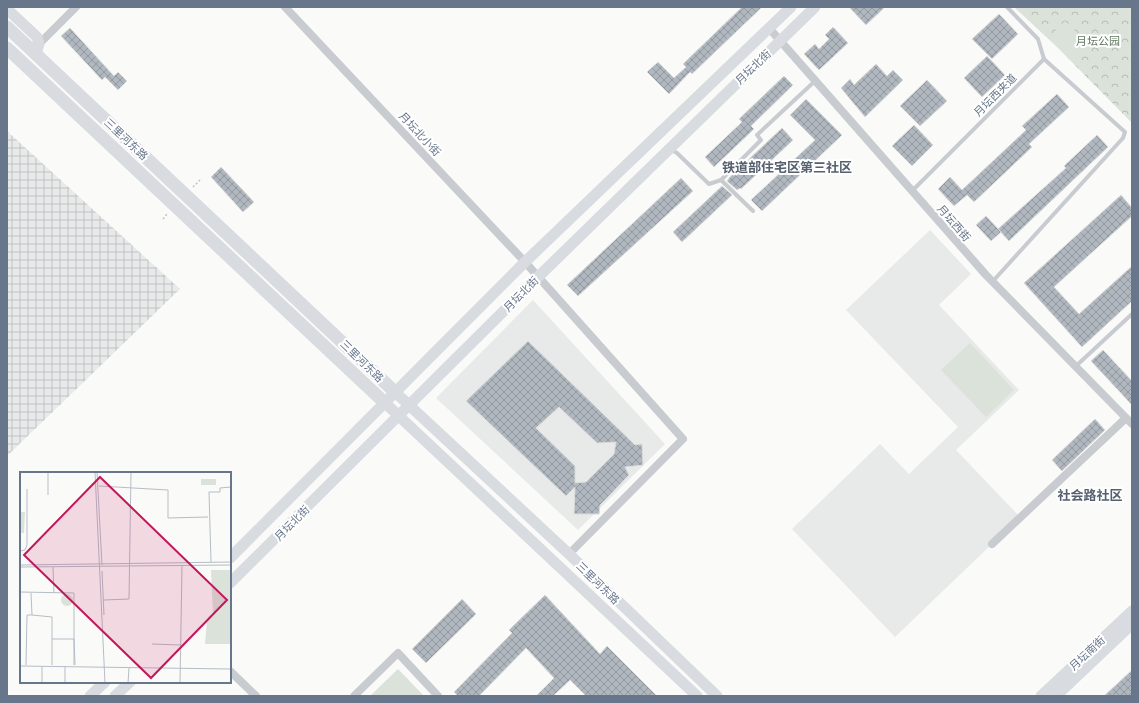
<svg xmlns="http://www.w3.org/2000/svg" width="1139" height="703" font-family="Inter,'Noto Sans SC',sans-serif">
  <style>
    .built { fill: #e8e9e9 }
    .industrial { fill: url(#industrial-grid) }
    .park { fill: url(#park-crowns) }
    .garden { fill: #dbe2d9 }
    .building { fill: url(#building-cross-hatch); stroke: #dcdcda; fill-rule: evenodd }
    .lines { fill: none; stroke-linecap: round; stroke-linejoin: round }
    .path { stroke: #c1c3c6; stroke-width: 1.5; stroke-dasharray: 2 2; stroke-linecap: butt }
    .service { stroke: #c8cbd0; stroke-width: 4 }
    .minor { stroke: #c8cbd0; stroke-width: 8 }
    .secondary { stroke: #d8dbe0; stroke-width: 11 }
    .primary { stroke: #d8dbe0; stroke-width: 13 }
    .labels { text-anchor: middle; dominant-baseline: central; stroke-width: 4; stroke-linejoin: round; paint-order: stroke }
    .park-label { font-size: 11px; fill: #647b63; stroke: #fff }
    .street-label { font-size: 11px; fill: #67768b; stroke: #fff }
    .quarter-label { font-size: 13px; font-weight: bold; fill: #56606f; stroke: #fff }
    .inset-road { fill: none; stroke: #b6bdc6; stroke-width: 1 }
    .view { fill: #c2185b; fill-opacity: 0.15; stroke: #c2185b; stroke-width: 2 }
    .inset-edge { fill: none; stroke: #67768b; stroke-width: 2 }
  </style>
  <defs>
    <pattern id="industrial-grid" width="8" height="8" patternUnits="userSpaceOnUse"><rect width="8" height="8" fill="#e8e9e9"/><path d="M0 4h8M4 0v8" fill="none" stroke="#c0c1c3"/></pattern>
    <pattern id="park-crowns" width="20" height="18" patternUnits="userSpaceOnUse"><rect width="20" height="18" fill="#dbe2d9"/><path d="M2 6a3 3 0 1 1 6 0M12 15a3 3 0 1 1 6 0" fill="none" stroke="#b5bcb6"/></pattern>
    <pattern id="building-cross-hatch" width="8" height="8" patternUnits="userSpaceOnUse"><rect width="8" height="8" fill="#b0b7bf"/><path d="M0 0l8 8M0 8l8-8" fill="none" stroke="#9399a1"/></pattern>
  </defs>
  <rect width="100%" height="100%" fill="#fafaf8"/>
  <g class="built">
    <path d="M 930,230 L 971,274 L 939,305 L 1019,390 L 956,450 L 1020,517 L 895,637 L 792,529 L 880,444 L 909,474 L 958,427 L 846,310 Z"/>
    <path d="M 533,300 L 665,444 L 578,530 L 436,398 Z"/>
  </g>
  <path class="industrial" d="M 7,131 L 180,289 L 7,456 Z"/>
  <path class="park" d="M 1014,7 L 1132,7 L 1132,123 L 1057,47 Z"/>
  <g class="garden">
    <path d="M 1065,21 L 1089,44 L 1074,59 L 1050,36 Z"/>
    <path d="M 970,343 L 1014,390 L 986,417 L 941,370 Z"/>
    <path d="M 398,669 L 424,696 L 370,696 Z"/>
  </g>
  <g class="building">
    <path d="M 742,7 L 762,7 L 692,74 L 690,72 L 669,94 L 647,72 L 658,62 L 674,78 L 686,67 L 683,64 Z"/>
    <path d="M 849,7 L 885,7 L 866,25 Z"/>
    <path d="M 999,14 L 1018,34 L 992,59 L 972,39 Z"/>
    <path d="M 833,27 L 848,43 L 819,70 L 804,54 L 815,44 L 819,49 L 829,39 L 825,35 Z"/>
    <path d="M 70,28 L 114,76 L 118,72 L 127,81 L 118,90 L 105,77 L 102,80 L 61,36 Z"/>
    <path d="M 987,56 L 1005,75 L 982,97 L 964,78 Z"/>
    <path d="M 876,64 L 887,76 L 893,70 L 903,80 L 865,117 L 841,88 L 850,79 L 854,85 Z"/>
    <path d="M 784,76 L 793,85 L 751,126 L 754,129 L 714,167 L 705,157 L 742,122 L 739,119 Z"/>
    <path d="M 927,80 L 947,101 L 920,126 L 900,106 Z"/>
    <path d="M 1057,94 L 1069,107 L 1029,144 L 1032,147 L 974,202 L 967,195 L 954,206 L 938,189 L 950,177 L 962,190 L 1026,130 L 1022,126 Z"/>
    <path d="M 806,99 L 842,135 L 762,211 L 751,200 L 815,140 L 790,115 Z"/>
    <path d="M 914,125 L 933,145 L 912,166 L 892,146 Z"/>
    <path d="M 782,128 L 793,140 L 741,189 L 740,188 L 737,190 L 727,181 L 730,177 Z"/>
    <path d="M 1097,135 L 1108,147 L 1009,241 L 998,229 L 1066,168 L 1064,166 Z"/>
    <path d="M 221,167 L 254,202 L 243,212 L 211,177 Z"/>
    <path d="M 681,178 L 693,191 L 578,296 L 567,285 Z"/>
    <path d="M 722,186 L 732,195 L 682,242 L 673,232 Z"/>
    <path d="M 1121,195 L 1132,208 L 1132,216 L 1054,287 L 1079,314 L 1132,266 L 1132,301 L 1082,347 L 1024,283 Z"/>
    <path d="M 986,216 L 1001,232 L 991,241 L 976,225 Z"/>
    <path d="M 528,341 L 635,445 L 642,444 L 643,465 L 625,467 L 629,475 L 600,505 L 599,514 L 574,514 L 575,487 L 566,496 L 466,401 ZM 559,407 L 597,443 L 616,442 L 614,454 L 586,482 L 575,483 L 575,466 L 536,428 Z"/>
    <path d="M 1103,350 L 1132,381 L 1132,405 L 1091,361 Z"/>
    <path d="M 1095,419 L 1105,430 L 1062,471 L 1052,460 Z"/>
    <path d="M 545,595 L 600,654 L 607,646 L 657,696 L 586,696 L 570,680 L 553,696 L 536,696 L 554,678 L 526,648 L 479,696 L 458,696 L 454,692 L 512,633 L 509,630 Z"/>
    <path d="M 462,599 L 476,614 L 426,663 L 412,649 Z"/>
    <path d="M 1132,670 L 1132,696 L 1104,696 Z"/>
  </g>
  <g class="lines">
    <g class="path">
      <path d="M 193,187 L 201,179"/>
      <path d="M 163,219 L 167,214"/>
    </g>
    <g class="service">
      <path d="M 1007,7 L 1038,39 L 1044,59"/>
      <path d="M 670,149 L 677,153 L 709,184 L 721,180 L 753,211"/>
      <path d="M 721,180 L 761,140 L 757,135 L 815,81"/>
      <path d="M 912,191 L 1044,59"/>
      <path d="M 993,281 L 1123,138 L 1125,132 L 1044,59"/>
      <path d="M 1076,366 L 1132,314"/>
    </g>
    <g class="minor">
      <path d="M 285,7 L 525,262 L 683,439 L 569,554"/>
      <path d="M 769,28 L 986,275 L 1132,424"/>
      <path d="M 39,44 L 76,7"/>
      <path d="M 992,544 L 1126,418"/>
      <path d="M 230,671 L 256,696"/>
      <path d="M 354,696 L 398,653 L 438,696"/>
    </g>
    <g class="secondary">
      <path d="M 7,9 L 37,37 L 39,44 L 36,54"/>
      <path d="M 396,393 L 569,554 L 717,696"/>
      <path d="M 385,403 L 697,696"/>
      <path d="M 230,558 L 525,262 L 791,7"/>
      <path d="M 230,583 L 538,277 L 815,7"/>
      <path d="M 90,696 L 105,682"/>
      <path d="M 115,696 L 130,682"/>
      <path d="M 1041,696 L 1132,611"/>
      <path d="M 1056,696 L 1132,624"/>
    </g>
    <g class="primary">
      <path d="M 7,27 L 396,393"/>
      <path d="M 7,48 L 385,403"/>
    </g>
  </g>
  <g class="labels">
    <g class="park-label">
      <text x="1098" y="41">月坛公园</text>
    </g>
    <g class="street-label">
      <text transform="translate(753 67) rotate(-44)">月坛北街</text>
      <text transform="translate(995 95) rotate(-45)">月坛西夹道</text>
      <text transform="translate(420 134) rotate(47)">月坛北小街</text>
      <text transform="translate(126 139) rotate(43)">三里河东路</text>
      <text transform="translate(954 223) rotate(49)">月坛西街</text>
      <text transform="translate(521 294) rotate(-45)">月坛北街</text>
      <text transform="translate(362 361) rotate(44)">三里河东路</text>
      <text transform="translate(292 523) rotate(-45)">月坛北街</text>
      <text transform="translate(598 583) rotate(44)">三里河东路</text>
      <text transform="translate(1087 653) rotate(-43)">月坛南街</text>
    </g>
    <g class="quarter-label">
      <text x="787" y="167">铁道部住宅区第三社区</text>
      <text x="1090" y="495">社会路社区</text>
    </g>
  </g>
  <g transform="translate(20 472)">
    <rect width="211" height="211" fill="#fafaf8"/>
    <path d="M 0,40 L 5,40 L 4,61 L 0,61 ZM 191,98 L 211,98 L 211,172 L 185,172 L 187,149 L 193,142 Z" fill="#dbe2d9"/>
    <path d="M 181,7 L 196,7 L 196,13 L 181,13 ZM41 128a6 6 0 1 1 12 0a6 6 0 1 1-12 0Z" fill="#dbe2d9"/>
    <path class="inset-road" d="M 28,0 L 28,23M 75,0 L 85,211M 77,0 L 82,93M 79,14 L 148,18 L 148,46 L 188,45M 0,79 L 5,78 L 7,73 L 7,17M 191,90 L 189,20 L 200,20 L 200,16 L 211,15M 0,93 L 211,90M 0,95 L 211,93M 33,95 L 34,121M 82,99 L 84,143M 0,120 L 54,121 L 54,193M 11,121 L 12,143 L 32,145 L 32,193M 84,128 L 109,127 L 111,0M 32,167 L 54,167M 54,167 L 55,193M 132,172 L 160,173M 6,193 L 7,143 L 12,143M 0,194 L 211,197M 45,194 L 45,211M 22,211 L 22,195M 108,211 L 109,196M 160,211 L 162,94"/>
    <path class="view" d="M 80,5 L 207,128 L 131,206 L 4,83 Z"/>
    <rect width="211" height="211" class="inset-edge"/>
  </g>
  <rect width="1139" height="703" fill="none" stroke="#67768b" stroke-width="16"/>
</svg>
